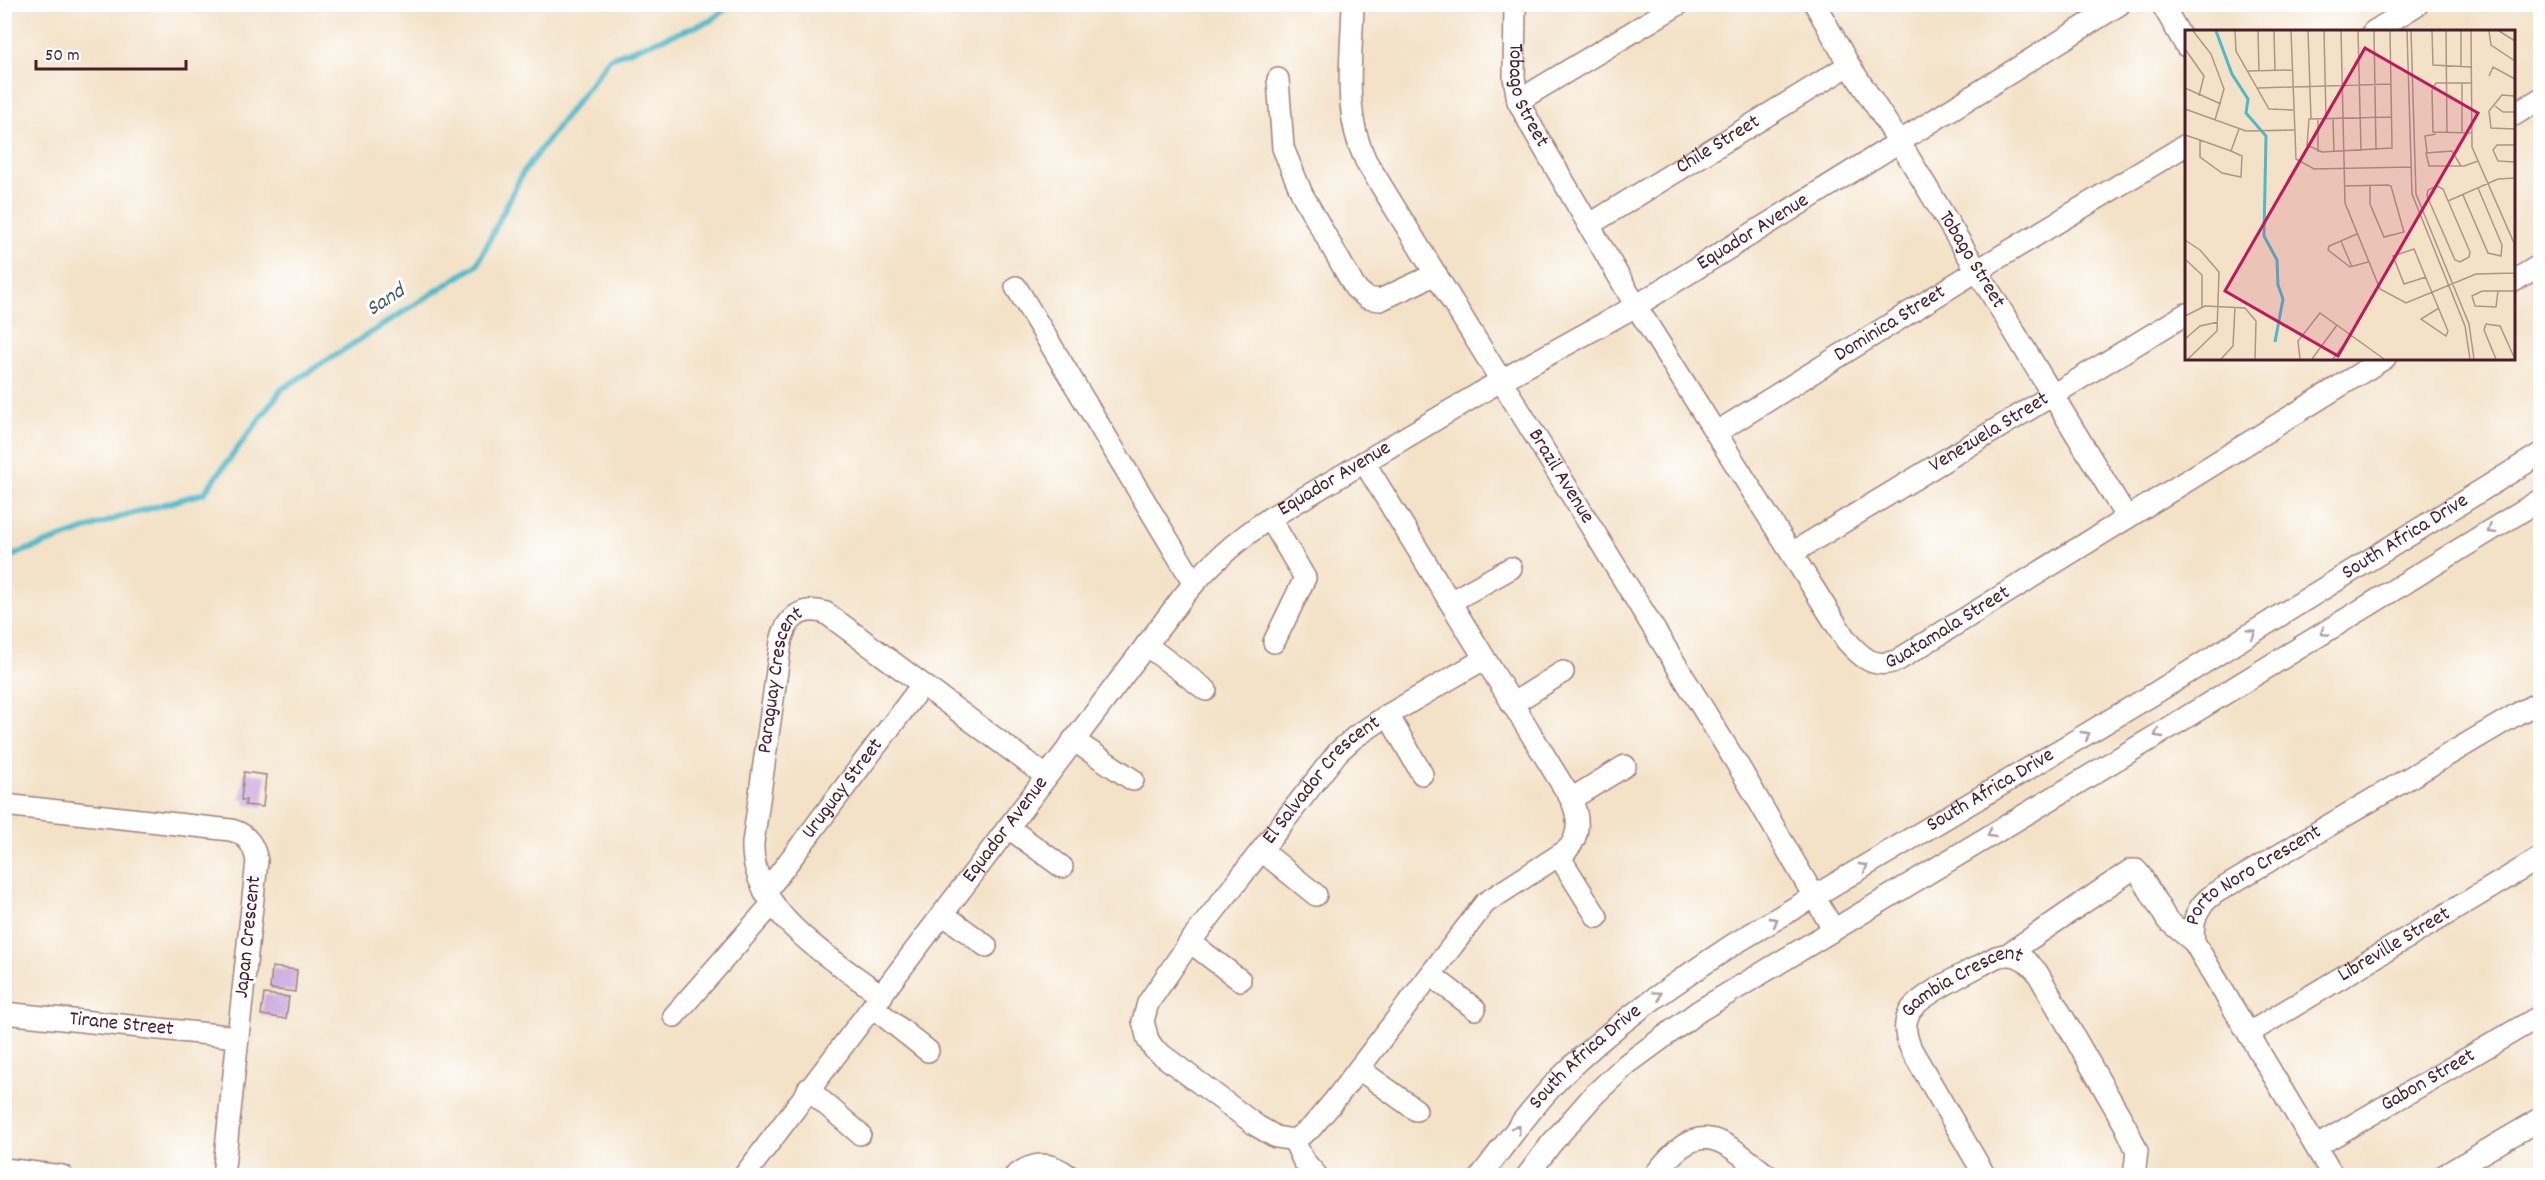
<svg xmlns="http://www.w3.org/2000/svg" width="2545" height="1180" font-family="Dekko,sans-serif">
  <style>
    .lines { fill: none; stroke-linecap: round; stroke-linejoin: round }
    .stream { stroke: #4db9c9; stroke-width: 6 }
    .building { fill: #c59ddc }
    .minor-casing { stroke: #9e8079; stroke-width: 24 }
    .minor { stroke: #fff; stroke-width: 21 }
    .oneway { stroke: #ae9aa0 }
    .labels { text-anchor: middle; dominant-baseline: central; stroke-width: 6; stroke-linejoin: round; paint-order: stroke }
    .street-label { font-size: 21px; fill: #4a1f2b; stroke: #fff }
    .water-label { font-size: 22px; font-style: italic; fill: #4b5d6a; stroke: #fff }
    .inset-river { fill: none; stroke: #4db9c9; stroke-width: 3 }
    .inset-road { fill: none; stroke: #af9489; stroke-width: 1.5 }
    .view { fill: #c2185b; fill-opacity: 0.15; stroke: #c2185b; stroke-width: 3 }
    .inset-edge { fill: none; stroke: #4a1f2b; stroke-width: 3 }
  </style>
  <rect width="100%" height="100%" fill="#fff"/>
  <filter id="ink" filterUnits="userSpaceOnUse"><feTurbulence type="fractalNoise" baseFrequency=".0167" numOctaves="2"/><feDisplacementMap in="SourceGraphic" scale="12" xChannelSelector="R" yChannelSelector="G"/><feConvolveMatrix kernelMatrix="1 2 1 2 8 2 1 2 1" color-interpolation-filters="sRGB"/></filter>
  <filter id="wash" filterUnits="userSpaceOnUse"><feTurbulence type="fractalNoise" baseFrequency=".008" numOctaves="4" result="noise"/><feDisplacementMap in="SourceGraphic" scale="24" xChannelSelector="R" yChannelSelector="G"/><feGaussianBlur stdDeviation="1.35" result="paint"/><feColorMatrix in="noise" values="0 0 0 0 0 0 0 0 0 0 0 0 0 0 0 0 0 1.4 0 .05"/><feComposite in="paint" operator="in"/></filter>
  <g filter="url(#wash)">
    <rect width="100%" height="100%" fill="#f3e2c7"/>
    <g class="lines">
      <path class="stream" d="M 4,561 L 18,553 L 123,516 L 204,493 L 282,389 L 477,265 L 522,174 L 610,58 L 710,21 L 732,4"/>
    </g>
    <g id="blocks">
      <g class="building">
        <path d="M 244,772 L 266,775 L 263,807 L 245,805 L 246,800 L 241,800 Z"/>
        <path d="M 272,967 L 297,970 L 295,992 L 270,989 Z"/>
        <path d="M 264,994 L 289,997 L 286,1019 L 261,1015 Z"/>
      </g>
    </g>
  </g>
  <g filter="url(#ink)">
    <use href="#blocks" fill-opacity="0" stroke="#9e8079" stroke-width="1.5"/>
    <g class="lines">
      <g class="minor-casing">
        <g id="minor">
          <path id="s1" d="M 1353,4 C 1352,57 1342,113 1366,161 L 1742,772 L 1833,929"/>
          <path id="s2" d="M 1515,4 L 1514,77 L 1518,101 L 1533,129 L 1636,306 L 1846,640 C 1861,657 1874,670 1898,660 L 2385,358"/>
          <path id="s3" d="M 1815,4 L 1849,65 L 1900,143 L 2127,518"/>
          <path d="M 2162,4 L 2186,46"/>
          <path d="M 2373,32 L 2418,4"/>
          <path d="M 1278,79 L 1283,148 L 1302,194 L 1355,288 L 1367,298 L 1380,300 L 1436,274"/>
          <path d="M 1518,101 L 1679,4"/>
          <path d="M 2514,115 L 2540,99"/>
          <path id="s4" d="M 1589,225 L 1849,65"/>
          <path d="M 2514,281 L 2540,265"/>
          <path d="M 1016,287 L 1194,583"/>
          <path id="s5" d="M 1717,432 L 1978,270 L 2186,145"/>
          <path id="s6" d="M 1364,462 L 1571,799 C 1579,816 1581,835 1567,850 L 1485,903 L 1334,1101 L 1311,1128 L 1294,1140 L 1276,1137 L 1257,1126 L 1154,1049 L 1148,1040 L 1143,1021 L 1148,1003 L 1190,942 L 1338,752 L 1355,737 L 1388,715 L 1484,659"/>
          <path d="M 1270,518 L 1305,578 L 1274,642"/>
          <path id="s7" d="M 1792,553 L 2186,314"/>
          <path d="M 1450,602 L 1511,568"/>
          <path d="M 1146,645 L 1206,690"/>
          <path d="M 1512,704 L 1563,672"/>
          <path d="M 1388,715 L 1422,774"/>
          <path d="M 1073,740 L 1133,780"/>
          <path d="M 1571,799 L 1625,766"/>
          <path d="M 4,805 L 231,830 C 247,834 254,845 257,861 L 223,1176"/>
          <path d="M 1009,828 L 1062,867"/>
          <path d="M 1262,851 L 1316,895"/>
          <path d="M 1559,856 L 1597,917"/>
          <path id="s8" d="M 765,893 L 922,685"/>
          <path d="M 943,914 L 986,946"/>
          <path d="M 1190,942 L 1240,980"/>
          <path d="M 2008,954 L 2131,870 L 2136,870 L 2141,876 L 2167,920 L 2194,942"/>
          <path d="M 1431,975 L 1475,1009"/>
          <path id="s9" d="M 882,996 C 833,959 750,913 753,843 L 781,642 C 786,618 802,605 826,613 L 1046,776"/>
          <path d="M 874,1008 L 928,1051"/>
          <path id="s10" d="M 4,1013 L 238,1037"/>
          <path d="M 674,1016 L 773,903"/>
          <path id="s11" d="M 2249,1033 L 2540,858"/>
          <path d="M 1359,1069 L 1416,1110"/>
          <path d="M 808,1089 L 860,1134"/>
          <path d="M 1294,1140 L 1303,1160 L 1317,1176"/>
          <path id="s12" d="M 2317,1146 L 2540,1016"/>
          <path d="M 4,1169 L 62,1176"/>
          <path id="s13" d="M 744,1176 L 1182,598 C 1208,565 1235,541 1270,518 L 1502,380 L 1636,306 L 2120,4"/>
          <path d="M 1015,1176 C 1034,1161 1051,1162 1069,1176"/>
          <path id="s14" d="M 1481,1176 C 1506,1143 1531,1108 1559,1079 C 1612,1025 1672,985 1734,944 L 2152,695 L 2540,454"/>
          <path d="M 1527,1176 L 1551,1144 L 1594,1095 L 1627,1064 L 1699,1011 L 2154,737 L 2540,500"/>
          <path d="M 1654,1176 C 1699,1116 1720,1137 1768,1176"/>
          <path id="s15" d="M 1985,1176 L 1911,1049 C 1906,1037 1903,1026 1909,1013 C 1917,995 1977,968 1996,957 C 2014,951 2025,958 2037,972 L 2125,1125 L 2137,1151 L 2134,1176"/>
          <path id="s16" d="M 2333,1176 L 2194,942 C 2191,920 2197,906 2215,893 L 2517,714 L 2540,702"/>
          <path d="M 2443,1176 L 2540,1119"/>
        </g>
      </g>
      <use href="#minor" class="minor"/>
    </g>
    <defs><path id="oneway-chevron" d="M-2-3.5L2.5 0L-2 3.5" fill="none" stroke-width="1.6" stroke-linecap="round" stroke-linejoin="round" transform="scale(1.5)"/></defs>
    <g class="oneway">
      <use href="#oneway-chevron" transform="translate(2491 530) rotate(148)"/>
      <use href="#oneway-chevron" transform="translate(2324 632) rotate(148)"/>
      <use href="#oneway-chevron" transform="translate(2252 633) rotate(-32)"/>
      <use href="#oneway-chevron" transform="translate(2158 734) rotate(149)"/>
      <use href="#oneway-chevron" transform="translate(2086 735) rotate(-31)"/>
      <use href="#oneway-chevron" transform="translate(1991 834) rotate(149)"/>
      <use href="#oneway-chevron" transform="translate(1864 867) rotate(-30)"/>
      <use href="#oneway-chevron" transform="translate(1774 921) rotate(-30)"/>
      <use href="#oneway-chevron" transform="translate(1658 995) rotate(-35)"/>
      <use href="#oneway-chevron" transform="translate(1517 1129) rotate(-52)"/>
    </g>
  </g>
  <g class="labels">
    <g class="street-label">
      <text stroke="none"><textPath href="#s2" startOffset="94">Tobago Street</textPath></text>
      <text stroke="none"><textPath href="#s4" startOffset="152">Chile Street</textPath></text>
      <text stroke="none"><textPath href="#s13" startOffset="1406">Equador Avenue</textPath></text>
      <text stroke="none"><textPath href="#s3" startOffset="300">Tobago Street</textPath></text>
      <text stroke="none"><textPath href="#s5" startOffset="204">Dominica Street</textPath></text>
      <text stroke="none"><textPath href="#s7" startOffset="231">Venezuela Street</textPath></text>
      <text stroke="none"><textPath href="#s1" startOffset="530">Brazil Avenue</textPath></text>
      <text stroke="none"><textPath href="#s13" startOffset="920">Equador Avenue</textPath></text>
      <text stroke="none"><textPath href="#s14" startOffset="1131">South Africa Drive</textPath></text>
      <text stroke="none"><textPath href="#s2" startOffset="848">Guatamala Street</textPath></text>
      <text stroke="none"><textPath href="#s9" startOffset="374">Paraguay Crescent</textPath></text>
      <text stroke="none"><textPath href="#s6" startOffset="1354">El Salvador Crescent</textPath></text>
      <text stroke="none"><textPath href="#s8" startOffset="130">Uruguay Street</textPath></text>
      <text stroke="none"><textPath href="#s14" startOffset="645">South Africa Drive</textPath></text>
      <text stroke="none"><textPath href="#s13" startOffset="434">Equador Avenue</textPath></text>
      <text stroke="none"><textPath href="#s16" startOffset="370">Porto Noro Crescent</textPath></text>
      <text transform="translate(249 937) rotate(-84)">Japan Crescent</text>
      <text stroke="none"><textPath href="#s11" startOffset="170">Libreville Street</textPath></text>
      <text stroke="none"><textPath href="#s15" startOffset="248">Gambia Crescent</textPath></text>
      <text stroke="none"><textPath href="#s10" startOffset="118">Tirane Street</textPath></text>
      <text stroke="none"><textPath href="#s14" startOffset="159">South Africa Drive</textPath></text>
      <text stroke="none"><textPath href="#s12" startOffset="129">Gabon Street</textPath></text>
    </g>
    <g class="water-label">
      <text transform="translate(386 301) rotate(-33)">Sand</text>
    </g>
  </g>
  <g transform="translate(2185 30)">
    <rect width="330" height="330" fill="#f3e2c7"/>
    <path class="inset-river" d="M 31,1 L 47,44 L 63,69 L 61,83 L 81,106 L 79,206 L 92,230 L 93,255 L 98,269 L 90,312"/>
    <path class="inset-road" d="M 8,1 L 26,24 L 39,59 L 30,90M 50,1 L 51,21 L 84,79 L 108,80M 73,1 L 74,41M 89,1 L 90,40M 106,1 L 111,129 L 129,139 L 226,137M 123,1 L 126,89M 139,1 L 141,88M 156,1 L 160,173 L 195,259 L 221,273 L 291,244 L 330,243M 173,1 L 176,121M 189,1 L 191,120M 205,1 L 207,116 L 207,118 L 137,122 L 122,115 L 124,89 L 207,87M 222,1 L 227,164 L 280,296 L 285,329M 226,1 L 231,164 L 284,294 L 289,329M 247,1 L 248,35 L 286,37M 261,1 L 262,103M 286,1 L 287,117 L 329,213 L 330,276M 304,1 L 306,15 L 330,31M 314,1 L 330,11M 0,19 L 19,46 L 14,66M 276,36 L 276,1M 63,41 L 107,40M 304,46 L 308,37 L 330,49M 277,54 L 277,103M 0,58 L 36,74M 73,58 L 206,54M 330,66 L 317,65 L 304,81 L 306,98 L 330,99M 310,76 L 318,82 L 330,82M 0,79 L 61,101 L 109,100M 133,88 L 133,122M 148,88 L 149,122M 287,103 L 248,102 L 247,60 L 251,53 L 287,53M 0,105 L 15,110 L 46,121 L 57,126 L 56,147 L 37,143 L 15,127 L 15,110M 330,115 L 312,115 L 308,120 L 313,131 L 330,132M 46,121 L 54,99M 242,122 L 240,106 L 251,104M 276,136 L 267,121 L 241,123 L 244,136 L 279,136 L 293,131M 330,149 L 330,189M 159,156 L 203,155 L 206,156 L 219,202 L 199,207 L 185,174 L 185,156M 252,156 L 258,159 L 285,222 L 284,227 L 275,232 L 270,230 L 242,166 L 243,160 ZM 278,165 L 303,223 L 316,226 L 317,215 L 293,158M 263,171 L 313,149 L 330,148M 172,204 L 144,216 L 143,220 L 165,237 L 183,232M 0,210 L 15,220 L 34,242 L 32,301 L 3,329M 156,211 L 167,237M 0,229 L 17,245 L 17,277M 241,247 L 219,254 L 208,226 L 229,219 L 243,253 L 263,301 L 261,306 L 236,289 L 254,278M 313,261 L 311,277 L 290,276 L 287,266 L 295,262 L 298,261 L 330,261M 0,286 L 20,276 L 60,278 L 71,291 L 70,329M 0,309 L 15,296 L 33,292M 36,329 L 48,316 L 50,277M 115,329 L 113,311 L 135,283 L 199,329M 127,329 L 152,295M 148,329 L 166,305M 311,329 L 299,300 L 301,294 L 315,296 L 330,329"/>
    <path class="view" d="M 180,18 L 293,83 L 153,326 L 40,261 Z"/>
    <rect width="330" height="330" class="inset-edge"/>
  </g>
  <rect width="2545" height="1180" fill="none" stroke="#fff" stroke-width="24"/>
  <path d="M36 60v9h150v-9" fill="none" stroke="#4a1f2b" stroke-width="3"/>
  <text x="45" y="60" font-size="18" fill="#4a1f2b" stroke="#ffffff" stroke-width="4.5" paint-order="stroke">50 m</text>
</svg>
